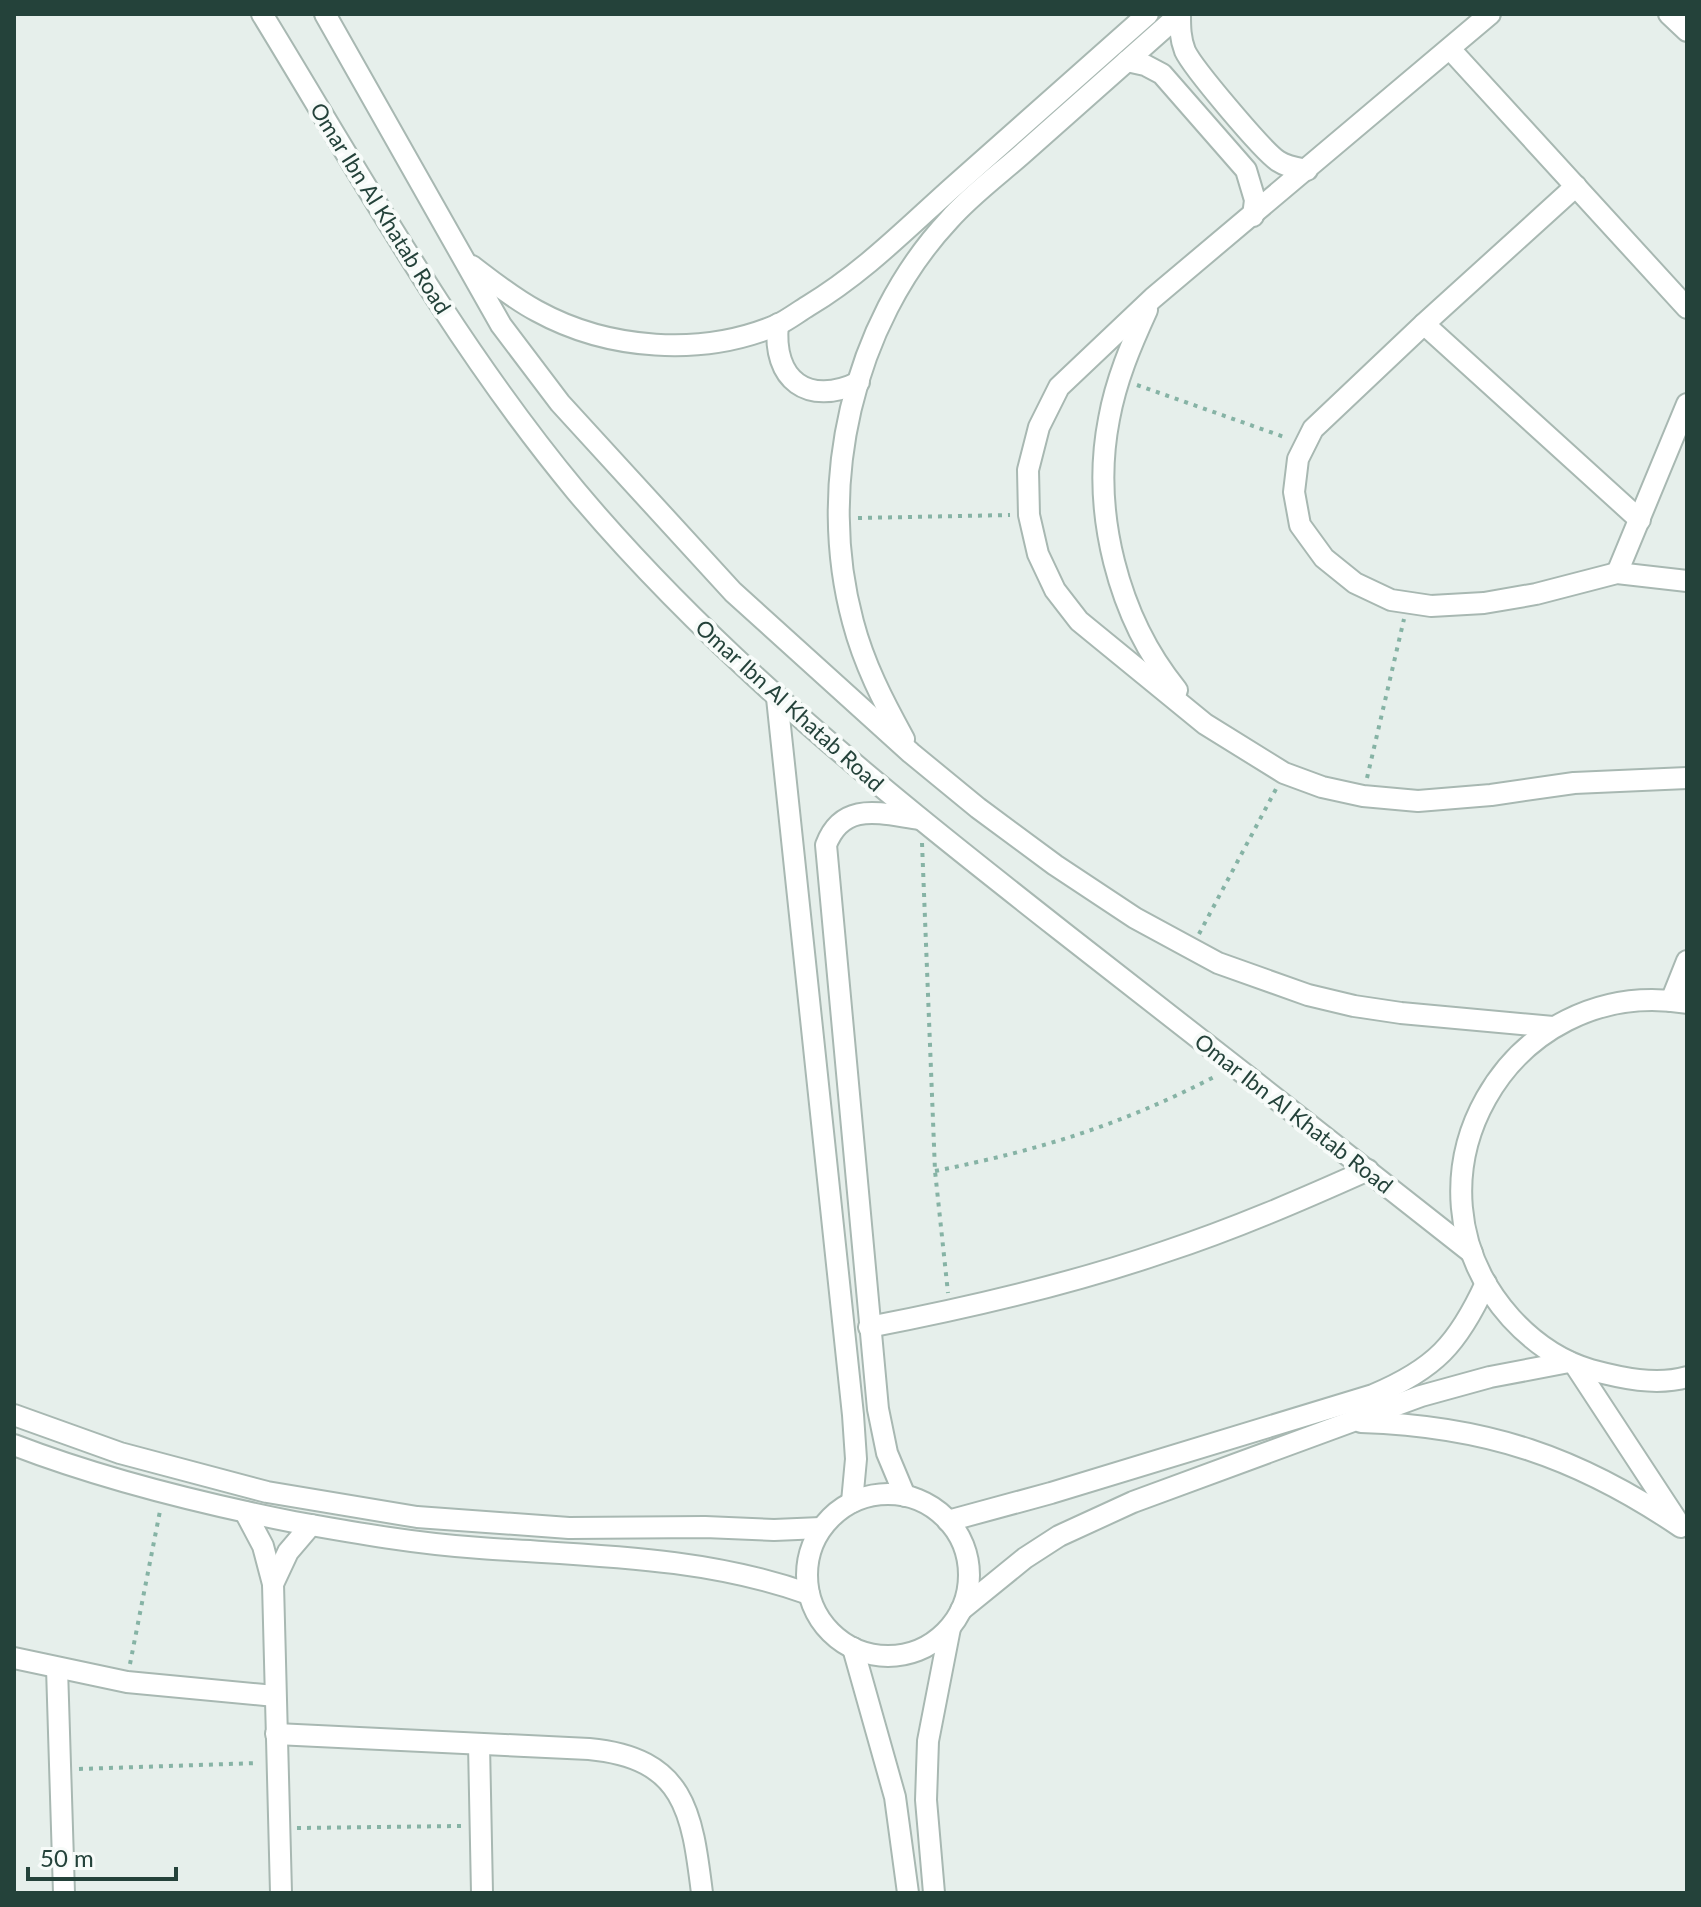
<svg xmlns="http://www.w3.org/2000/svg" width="1701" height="1907" font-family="Lato,sans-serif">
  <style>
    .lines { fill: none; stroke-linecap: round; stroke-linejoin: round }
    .minor-casing { stroke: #a8b8b2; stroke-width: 24 }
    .path { stroke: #86b3a5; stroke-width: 4; stroke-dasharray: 4 6; stroke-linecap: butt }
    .minor { stroke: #fff; stroke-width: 20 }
    .labels { text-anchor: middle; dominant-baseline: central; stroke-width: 8; stroke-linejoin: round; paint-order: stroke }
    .street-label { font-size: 22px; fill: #24423a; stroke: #f7fbf9 }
  </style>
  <rect width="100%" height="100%" fill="#e6efeb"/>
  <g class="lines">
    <g class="minor-casing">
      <g id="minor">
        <path d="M 262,14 C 361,176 454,344 576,491 C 718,660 891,797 1064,933 C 1200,1039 1337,1146 1472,1253"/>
        <path d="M 325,14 L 501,325 L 560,403 L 733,592 L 911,753 L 978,808 L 1055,865 L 1135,918 L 1218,963 L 1308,995 L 1354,1006 L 1401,1013 L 1553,1027"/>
        <path d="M 1180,14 C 1180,27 1180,38 1185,51 C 1193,68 1262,150 1278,161 C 1287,167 1296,168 1307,170"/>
        <path d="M 1490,14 L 1153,298 L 1059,387 L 1039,427 L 1028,470 L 1029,515 L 1038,554 L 1055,590 L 1079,621 L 1205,724 L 1284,773 L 1322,787 L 1363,796 L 1418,801 L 1491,795 L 1574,783 L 1687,778"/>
        <path d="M 1669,14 L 1687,31"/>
        <path d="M 1450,49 L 1687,308"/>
        <path d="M 1127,61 L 1145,65 L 1162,74 L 1246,170 L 1255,200 L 1253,216"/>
        <path d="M 1576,186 L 1424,324 L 1313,429 L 1298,459 L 1294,492 L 1300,525 L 1324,558 L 1355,583 L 1391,600 L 1431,606 L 1484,603 L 1536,594 L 1617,573 L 1687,581"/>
        <path d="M 472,266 C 493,282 514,299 537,311 C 608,350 702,357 777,325 C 788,320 798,312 808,306 C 863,273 906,229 953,187 C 1018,129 1083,72 1148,14"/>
        <path d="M 1147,310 C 1131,345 1116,380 1109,419 C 1091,511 1118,618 1177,690"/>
        <path d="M 778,324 C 772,380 808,407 859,382"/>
        <path d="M 1424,324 L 1640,520"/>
        <path d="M 1617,573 L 1687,404"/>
        <path d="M 777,698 L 853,1415 L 856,1459 L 852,1502"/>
        <path d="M 904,739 C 883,701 864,664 853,622 C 816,486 852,324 949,220 C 970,196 997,176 1021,155 C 1074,108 1127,61 1180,14"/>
        <path d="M 1671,1001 L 1687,961"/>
        <path d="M 1687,1003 C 1508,973 1389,1182 1511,1318 C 1533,1342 1560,1361 1591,1370 C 1621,1378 1656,1386 1687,1377"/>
        <path d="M 869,1327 C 968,1308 1068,1285 1164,1252 C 1234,1229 1301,1200 1368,1170"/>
        <path d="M 1575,1365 L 1676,1519"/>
        <path d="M 14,1415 L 120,1453 L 267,1492 L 417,1517 L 569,1528 L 705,1527 L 774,1530 L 821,1528"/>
        <path d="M 1361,1422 C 1486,1426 1578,1457 1681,1527"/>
        <path d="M 14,1445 C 105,1480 199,1503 294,1522 C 356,1533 418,1544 480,1548 C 591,1556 703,1556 809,1594"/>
        <circle cx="888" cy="1575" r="81"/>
        <path d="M 905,1496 L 887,1453 L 878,1409 L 826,845 C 843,800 882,814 920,819"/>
        <path d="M 245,1512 L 263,1546 L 273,1584 L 281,1893"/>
        <path d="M 948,1521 L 1051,1493 L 1373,1395 C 1435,1369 1458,1344 1486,1283"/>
        <path d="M 273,1584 L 288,1552 L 311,1525"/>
        <path d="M 961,1610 L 1025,1558 L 1059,1536 L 1133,1502 L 1421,1396 L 1490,1377 L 1569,1362"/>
        <path d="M 853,1648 L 895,1797 L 908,1893"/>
        <path d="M 14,1658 L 127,1682 L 275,1696"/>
        <path d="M 57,1668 L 64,1893"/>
        <path d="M 276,1734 L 589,1749 C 685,1758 692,1812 702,1893"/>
        <path d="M 479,1744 L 482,1893"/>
        <path d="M 934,1893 L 926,1800 L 928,1741 L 950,1628"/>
      </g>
    </g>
    <g class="path">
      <path d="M 1137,385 L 1287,438"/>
      <path d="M 858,518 L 1010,515"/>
      <path d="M 1367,778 L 1404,619"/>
      <path d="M 922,843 L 935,1171 L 948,1293"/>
      <path d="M 1199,934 L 1276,789"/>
      <path d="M 935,1171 C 1040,1150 1121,1125 1216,1076"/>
      <path d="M 130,1664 L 160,1511"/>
      <path d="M 79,1769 L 258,1763"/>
      <path d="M 297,1828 L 461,1826"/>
    </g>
    <use href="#minor" class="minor"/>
  </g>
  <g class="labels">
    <g class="street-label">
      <text transform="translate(381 208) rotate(58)">Omar Ibn Al Khatab Road</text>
      <text transform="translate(790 705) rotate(42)">Omar Ibn Al Khatab Road</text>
      <text transform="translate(1294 1113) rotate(38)">Omar Ibn Al Khatab Road</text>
    </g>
  </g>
  <rect width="1701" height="1907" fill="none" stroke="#24423a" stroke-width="32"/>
  <path d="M28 1867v12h148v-12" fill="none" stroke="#24423a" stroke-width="4"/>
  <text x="40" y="1867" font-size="24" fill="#24423a" stroke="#f7fbf9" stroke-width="6" paint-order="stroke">50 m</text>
</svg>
